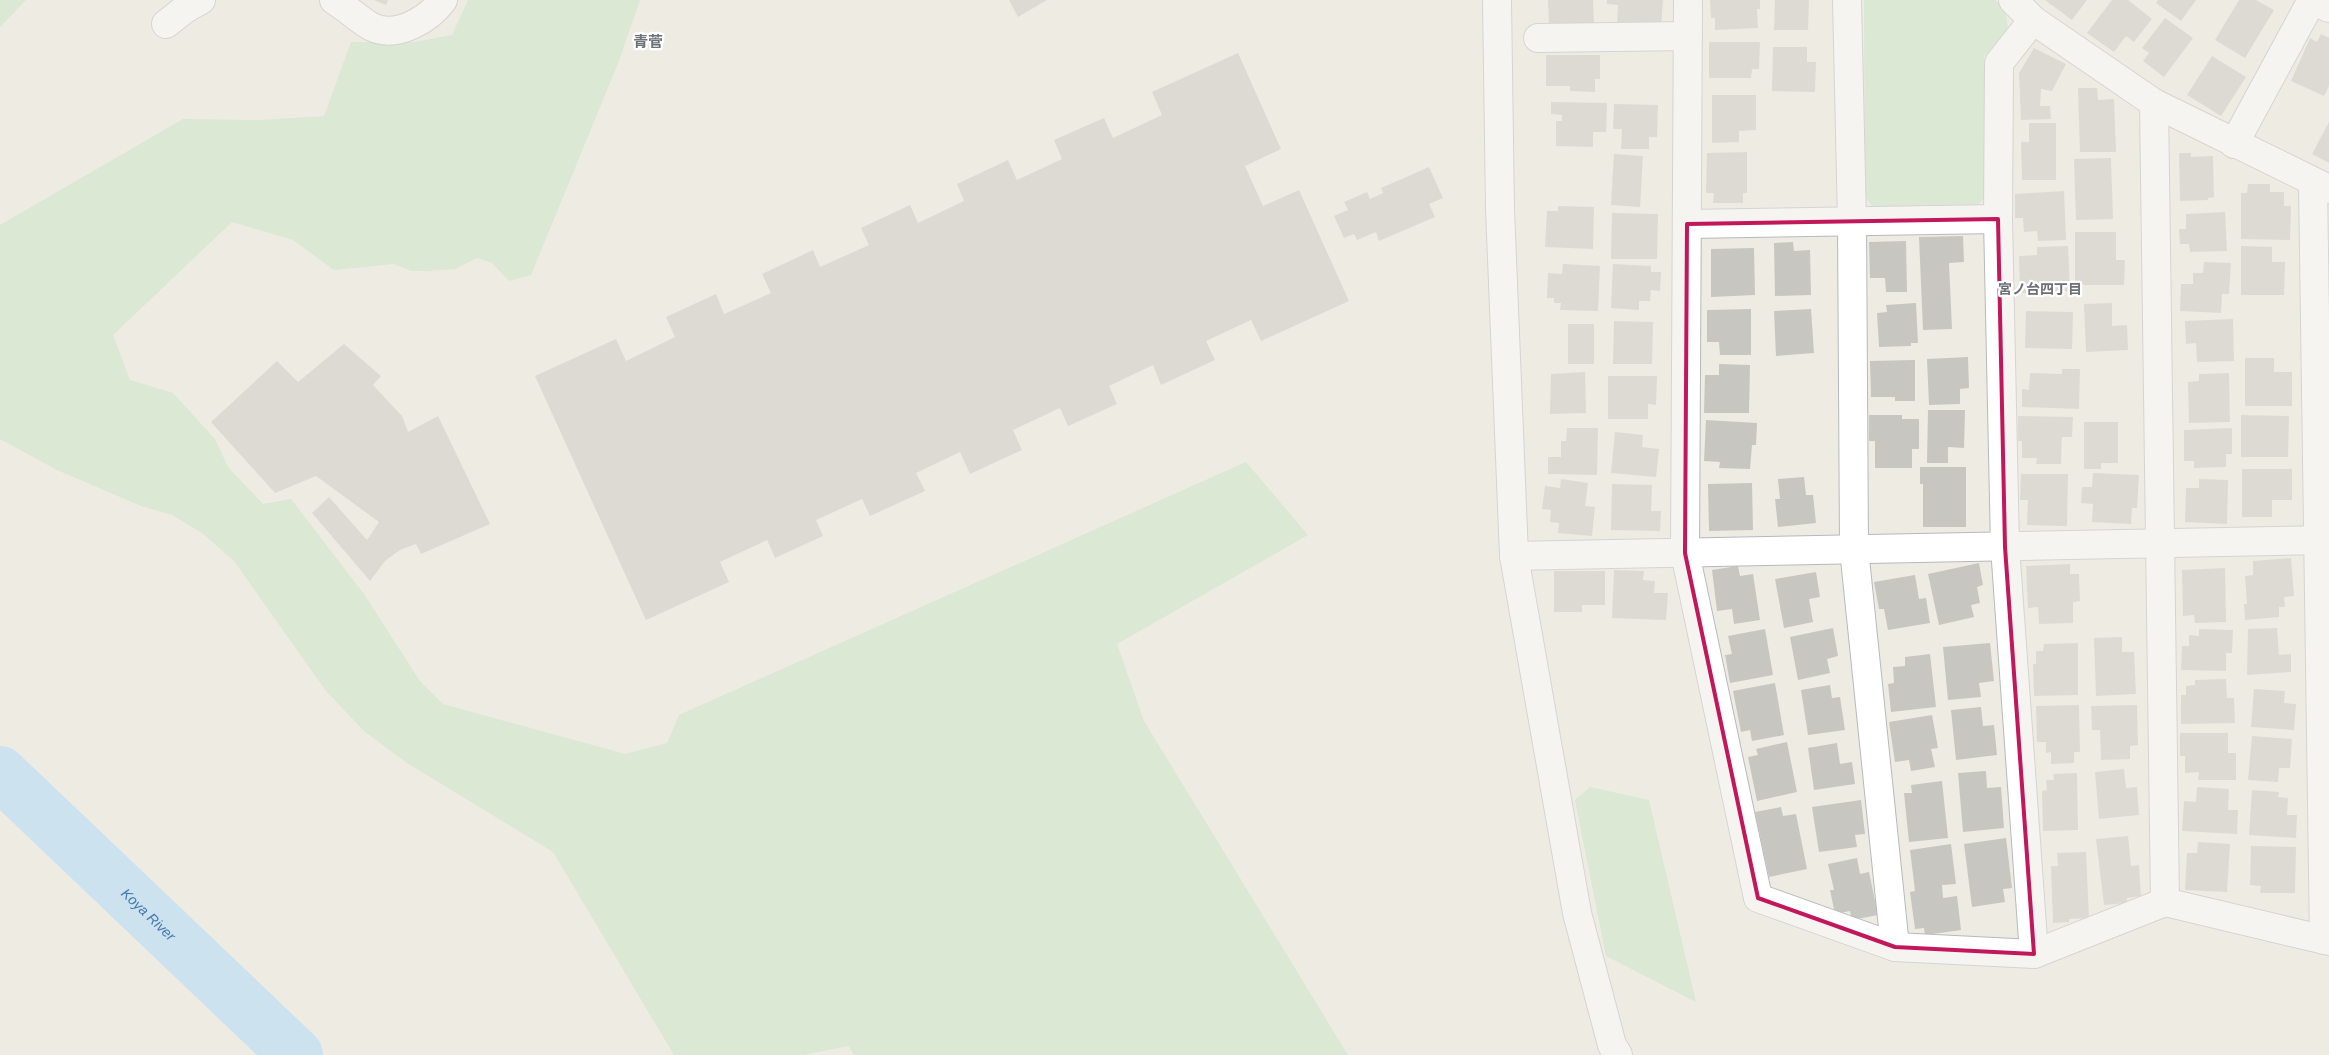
<svg xmlns="http://www.w3.org/2000/svg" width="2329" height="1055" font-family="Helvetica,'Noto Sans JP',sans-serif">
  <style>
    .green { fill: #c1e4c1 }
    .lines { fill: none; stroke-linecap: round; stroke-linejoin: round }
    .river { stroke: #a5d7fc; stroke-width: 54 }
    .building { fill: #c8c6c0 }
    .minor-casing { stroke: #b6b9bd; stroke-width: 30 }
    .tertiary-casing { stroke: #b6b9bd; stroke-width: 30 }
    .minor { stroke: #fff; stroke-width: 28 }
    .tertiary { stroke: #fff; stroke-width: 28 }
    .marked { fill: none; stroke: #c2185b; stroke-width: 4; stroke-linejoin: round }
    .labels { text-anchor: middle; dominant-baseline: central; stroke-width: 4.5; stroke-linejoin: round; paint-order: stroke }
    .neighbourhood-label { font-size: 14px; font-weight: bold; fill: #6c7175; stroke: #fff }
    .water-label { font-size: 14px; font-style: italic; fill: #4278ae; stroke: #fff }
    .quarter-label { font-size: 15px; font-weight: bold; fill: #6c7175; stroke: #fff }
  </style>
  <rect width="100%" height="100%" fill="#eeebe3"/>
  <g class="green">
    <path d="M 0,0 L 26,0 L 0,27 Z"/>
    <path d="M 468,0 L 640,0 L 619,61 L 531,275 L 509,281 L 492,263 L 477,258 L 455,269 L 426,271 L 411,271 L 394,264 L 334,270 L 293,240 L 232,222 L 113,335 L 130,380 L 173,393 L 215,439 L 228,467 L 263,504 L 291,499 L 364,594 L 420,681 L 443,704 L 625,754 L 667,743 L 679,715 L 1246,462 L 1308,535 L 1117,644 L 1144,721 L 1348,1055 L 854,1055 L 849,1046 L 802,1055 L 674,1055 L 553,852 L 407,763 L 364,731 L 326,691 L 234,561 L 202,533 L 172,515 L 141,506 L 57,470 L 0,439 L 0,225 L 183,119 L 260,120 L 324,116 L 351,42 L 414,42 L 452,35 Z"/>
    <path d="M 1864,0 L 1995,0 L 2005,8 L 2008,28 L 1984,57 L 1986,196 L 1974,210 L 1874,209 L 1865,196 Z"/>
    <path d="M 1590,787 L 1649,800 L 1696,1002 L 1606,956 L 1575,800 Z"/>
  </g>
  <g class="lines">
    <path class="river" id="s1" d="M 0,773 L 296,1055"/>
  </g>
  <g class="building">
    <path d="M 374,0 L 388,0 L 386,5 Z"/>
    <path d="M 1009,0 L 1047,0 L 1018,17 Z"/>
    <path d="M 1548,0 L 1593,0 L 1594,24 L 1549,25 Z"/>
    <path d="M 1607,0 L 1663,0 L 1661,27 L 1617,24 L 1618,5 L 1607,4 Z"/>
    <path d="M 1710,0 L 1760,0 L 1760,9 L 1757,9 L 1758,28 L 1715,30 L 1715,18 L 1711,18 Z"/>
    <path d="M 1775,0 L 1809,0 L 1808,30 L 1774,30 Z"/>
    <path d="M 2045,0 L 2087,0 L 2072,20 Z"/>
    <path d="M 2112,0 L 2128,0 L 2152,19 L 2134,42 L 2126,36 L 2114,52 L 2087,33 Z"/>
    <path d="M 2158,0 L 2196,0 L 2181,21 L 2156,3 Z"/>
    <path d="M 2239,0 L 2256,0 L 2274,10 L 2245,58 L 2215,40 Z"/>
    <path d="M 2165,18 L 2193,38 L 2164,77 L 2143,61 L 2149,53 L 2142,48 Z"/>
    <path d="M 2321,34 L 2329,38 L 2329,86 L 2324,96 L 2291,81 L 2310,38 L 2317,42 Z"/>
    <path d="M 1709,42 L 1760,42 L 1759,69 L 1752,69 L 1751,78 L 1709,78 Z"/>
    <path d="M 1773,47 L 1807,47 L 1807,62 L 1816,62 L 1815,92 L 1772,91 Z"/>
    <path d="M 2034,48 L 2066,64 L 2052,91 L 2041,89 L 2040,106 L 2050,106 L 2051,119 L 2021,120 L 2019,73 Z"/>
    <path d="M 1238,53 L 1281,149 L 1245,166 L 1263,206 L 1299,190 L 1349,301 L 1261,341 L 1251,320 L 1206,341 L 1215,360 L 1161,385 L 1153,365 L 1109,386 L 1117,404 L 1068,426 L 1060,408 L 1013,430 L 1022,450 L 970,474 L 960,452 L 916,473 L 925,491 L 870,516 L 862,499 L 816,520 L 823,536 L 775,558 L 767,540 L 720,562 L 729,582 L 646,620 L 535,376 L 616,339 L 626,361 L 675,337 L 666,317 L 716,294 L 724,314 L 771,293 L 762,274 L 813,250 L 820,267 L 869,245 L 861,228 L 910,205 L 918,223 L 964,201 L 957,184 L 1008,160 L 1017,180 L 1062,159 L 1054,140 L 1104,118 L 1113,138 L 1162,115 L 1152,92 Z"/>
    <path d="M 1546,55 L 1600,55 L 1600,79 L 1595,79 L 1595,92 L 1570,91 L 1570,86 L 1546,86 Z"/>
    <path d="M 2212,56 L 2246,77 L 2221,116 L 2187,95 Z"/>
    <path d="M 2078,88 L 2097,88 L 2098,100 L 2114,99 L 2116,152 L 2080,152 Z"/>
    <path d="M 1712,95 L 1756,95 L 1756,130 L 1739,131 L 1739,142 L 1712,143 Z"/>
    <path d="M 1551,102 L 1607,103 L 1606,132 L 1593,132 L 1593,147 L 1556,146 L 1556,121 L 1562,121 L 1562,115 L 1551,114 Z"/>
    <path d="M 1614,104 L 1658,105 L 1657,137 L 1649,137 L 1649,149 L 1621,149 L 1622,129 L 1613,129 Z"/>
    <path d="M 2329,122 L 2329,163 L 2312,154 Z"/>
    <path d="M 2029,123 L 2056,123 L 2056,180 L 2022,180 L 2021,142 L 2029,142 Z"/>
    <path d="M 1747,152 L 1747,193 L 1743,193 L 1743,203 L 1713,203 L 1714,193 L 1706,193 L 1707,153 Z"/>
    <path d="M 2179,153 L 2191,153 L 2191,157 L 2213,156 L 2214,197 L 2208,198 L 2208,200 L 2180,201 Z"/>
    <path d="M 1614,154 L 1643,156 L 1640,207 L 1611,205 Z"/>
    <path d="M 2111,158 L 2113,219 L 2076,220 L 2074,159 Z"/>
    <path d="M 1429,167 L 1443,198 L 1429,204 L 1435,217 L 1379,241 L 1376,232 L 1357,240 L 1354,234 L 1344,238 L 1334,216 L 1348,210 L 1344,202 L 1367,192 L 1370,199 L 1383,193 L 1381,188 Z"/>
    <path d="M 2248,184 L 2270,184 L 2270,192 L 2284,192 L 2284,206 L 2291,206 L 2290,240 L 2241,239 L 2241,193 L 2247,193 Z"/>
    <path d="M 2064,191 L 2066,240 L 2038,241 L 2037,231 L 2024,232 L 2023,218 L 2015,218 L 2015,194 Z"/>
    <path d="M 1558,206 L 1594,207 L 1593,249 L 1545,247 L 1547,211 L 1558,211 Z"/>
    <path d="M 2225,212 L 2227,251 L 2190,252 L 2189,244 L 2180,244 L 2179,229 L 2186,229 L 2186,214 Z"/>
    <path d="M 1612,213 L 1658,214 L 1657,259 L 1611,259 Z"/>
    <path d="M 2075,232 L 2116,232 L 2116,260 L 2125,260 L 2124,285 L 2075,285 Z"/>
    <path d="M 1963,236 L 1964,262 L 1949,263 L 1952,329 L 1923,330 L 1919,237 Z"/>
    <path d="M 1906,241 L 1907,292 L 1886,292 L 1885,278 L 1870,278 L 1869,242 Z"/>
    <path d="M 1793,242 L 1794,251 L 1810,250 L 1811,295 L 1775,296 L 1774,243 Z"/>
    <path d="M 2068,246 L 2070,291 L 2020,293 L 2019,256 L 2037,255 L 2037,247 Z"/>
    <path d="M 2241,246 L 2272,247 L 2272,262 L 2285,262 L 2284,295 L 2241,295 Z"/>
    <path d="M 1754,248 L 1755,295 L 1711,297 L 1711,249 Z"/>
    <path d="M 2204,262 L 2231,263 L 2229,294 L 2222,294 L 2221,313 L 2180,311 L 2181,284 L 2193,284 L 2193,273 L 2203,273 Z"/>
    <path d="M 1563,264 L 1600,266 L 1598,311 L 1560,310 L 1561,303 L 1554,303 L 1554,298 L 1547,298 L 1548,273 L 1562,274 Z"/>
    <path d="M 1613,264 L 1651,266 L 1651,272 L 1661,272 L 1660,291 L 1651,290 L 1650,301 L 1639,301 L 1639,310 L 1611,308 Z"/>
    <path d="M 1916,303 L 1918,343 L 1911,343 L 1911,346 L 1879,347 L 1877,313 L 1887,312 L 1886,305 Z"/>
    <path d="M 2112,303 L 2112,326 L 2127,325 L 2128,350 L 2086,352 L 2084,304 Z"/>
    <path d="M 1751,309 L 1751,355 L 1720,355 L 1719,342 L 1707,342 L 1707,310 Z"/>
    <path d="M 1811,309 L 1814,353 L 1776,356 L 1774,311 Z"/>
    <path d="M 2026,311 L 2073,312 L 2072,349 L 2025,348 Z"/>
    <path d="M 2233,319 L 2234,361 L 2197,362 L 2196,343 L 2186,344 L 2185,321 Z"/>
    <path d="M 1614,321 L 1653,322 L 1652,364 L 1613,364 Z"/>
    <rect x="1568" y="324" width="26" height="40"/>
    <path d="M 344,344 L 381,376 L 373,385 L 402,416 L 408,432 L 438,416 L 490,524 L 421,554 L 416,544 L 400,550 L 385,561 L 370,581 L 312,513 L 329,497 L 367,540 L 379,522 L 316,476 L 275,493 L 211,422 L 277,361 L 298,382 Z"/>
    <path d="M 1968,357 L 1969,388 L 1960,389 L 1960,404 L 1929,405 L 1927,359 Z"/>
    <path d="M 2245,358 L 2274,358 L 2274,372 L 2292,372 L 2292,406 L 2245,406 Z"/>
    <path d="M 1915,360 L 1915,401 L 1895,401 L 1895,397 L 1871,397 L 1870,361 Z"/>
    <path d="M 1719,364 L 1750,365 L 1749,413 L 1704,413 L 1705,375 L 1719,375 Z"/>
    <path d="M 2062,369 L 2080,369 L 2079,409 L 2022,407 L 2022,389 L 2029,390 L 2030,373 L 2062,374 Z"/>
    <path d="M 1585,372 L 1586,413 L 1550,414 L 1551,374 Z"/>
    <path d="M 2229,373 L 2230,422 L 2189,423 L 2188,382 L 2199,381 L 2199,374 Z"/>
    <path d="M 1608,376 L 1657,376 L 1656,405 L 1648,404 L 1648,419 L 1608,419 Z"/>
    <path d="M 1928,410 L 1965,410 L 1964,448 L 1948,447 L 1948,463 L 1927,463 Z"/>
    <path d="M 1869,415 L 1902,415 L 1902,419 L 1919,419 L 1919,449 L 1912,449 L 1912,468 L 1875,468 L 1875,441 L 1869,441 Z"/>
    <path d="M 2241,415 L 2289,416 L 2288,457 L 2241,457 Z"/>
    <path d="M 2018,416 L 2073,417 L 2072,437 L 2062,437 L 2061,464 L 2036,464 L 2037,458 L 2022,458 L 2022,441 L 2018,441 Z"/>
    <path d="M 1706,420 L 1757,423 L 1756,445 L 1752,445 L 1750,469 L 1719,468 L 1720,462 L 1704,461 Z"/>
    <path d="M 2084,422 L 2118,422 L 2118,463 L 2101,463 L 2101,469 L 2084,469 Z"/>
    <path d="M 1567,428 L 1598,428 L 1597,475 L 1548,474 L 1548,457 L 1561,457 L 1561,441 L 1566,441 Z"/>
    <path d="M 2232,428 L 2232,454 L 2226,454 L 2226,467 L 2194,468 L 2194,461 L 2184,461 L 2184,430 Z"/>
    <path d="M 1615,432 L 1643,435 L 1642,447 L 1659,449 L 1656,477 L 1611,473 Z"/>
    <path d="M 1920,467 L 1966,467 L 1966,527 L 1923,527 L 1923,484 L 1920,484 Z"/>
    <path d="M 2242,469 L 2292,469 L 2292,500 L 2272,500 L 2272,517 L 2242,517 Z"/>
    <path d="M 2093,473 L 2139,475 L 2137,508 L 2132,508 L 2131,524 L 2092,522 L 2093,504 L 2081,503 L 2082,487 L 2092,487 Z"/>
    <path d="M 2021,474 L 2068,474 L 2067,526 L 2027,525 L 2028,500 L 2020,500 Z"/>
    <path d="M 1804,477 L 1806,495 L 1813,495 L 1816,523 L 1778,527 L 1775,499 L 1780,499 L 1778,479 Z"/>
    <path d="M 1561,479 L 1588,483 L 1585,506 L 1595,507 L 1592,536 L 1558,533 L 1559,523 L 1550,522 L 1551,510 L 1542,509 L 1545,486 L 1560,488 Z"/>
    <path d="M 2199,479 L 2228,480 L 2227,524 L 2185,522 L 2186,488 L 2199,488 Z"/>
    <path d="M 1752,483 L 1753,530 L 1709,531 L 1708,484 Z"/>
    <path d="M 1612,484 L 1652,485 L 1651,511 L 1661,511 L 1660,531 L 1611,530 Z"/>
    <path d="M 2291,558 L 2294,596 L 2284,597 L 2285,607 L 2279,607 L 2279,617 L 2245,620 L 2244,604 L 2247,604 L 2245,576 L 2253,575 L 2253,561 Z"/>
    <path d="M 1979,563 L 1983,585 L 1977,587 L 1980,603 L 1971,605 L 1974,617 L 1939,625 L 1928,574 Z"/>
    <path d="M 2070,564 L 2070,574 L 2079,574 L 2080,601 L 2073,602 L 2073,623 L 2039,624 L 2038,607 L 2028,608 L 2026,566 Z"/>
    <path d="M 1738,566 L 1740,576 L 1753,574 L 1760,620 L 1734,624 L 1732,609 L 1717,611 L 1712,570 Z"/>
    <path d="M 2225,568 L 2226,622 L 2195,623 L 2194,615 L 2183,616 L 2182,570 Z"/>
    <path d="M 1614,570 L 1644,571 L 1643,580 L 1655,581 L 1654,593 L 1668,593 L 1666,620 L 1612,618 Z"/>
    <path d="M 1554,571 L 1605,571 L 1605,605 L 1582,605 L 1582,612 L 1554,612 Z"/>
    <path d="M 1816,572 L 1820,597 L 1809,599 L 1813,622 L 1784,628 L 1775,579 Z"/>
    <path d="M 1915,575 L 1919,599 L 1926,598 L 1930,623 L 1888,630 L 1884,609 L 1879,609 L 1874,582 Z"/>
    <path d="M 1833,628 L 1838,656 L 1827,659 L 1830,673 L 1798,680 L 1790,637 Z"/>
    <path d="M 2277,628 L 2279,655 L 2291,654 L 2291,672 L 2247,675 L 2248,629 Z"/>
    <path d="M 1765,629 L 1773,675 L 1730,683 L 1725,655 L 1732,654 L 1728,636 Z"/>
    <path d="M 2199,629 L 2233,630 L 2232,653 L 2226,653 L 2226,671 L 2181,670 L 2182,646 L 2189,646 L 2189,635 L 2199,636 Z"/>
    <path d="M 2122,637 L 2122,652 L 2134,652 L 2136,694 L 2096,696 L 2094,638 Z"/>
    <path d="M 1990,643 L 1994,681 L 1979,683 L 1981,697 L 1948,700 L 1943,647 Z"/>
    <path d="M 2078,643 L 2078,695 L 2034,696 L 2033,664 L 2036,664 L 2036,651 L 2043,651 L 2044,644 Z"/>
    <path d="M 1930,654 L 1936,707 L 1891,712 L 1888,684 L 1894,683 L 1893,667 L 1905,666 L 1905,657 Z"/>
    <path d="M 2226,679 L 2227,698 L 2234,698 L 2235,723 L 2181,724 L 2181,695 L 2186,695 L 2186,686 L 2195,685 L 2195,680 Z"/>
    <path d="M 1775,683 L 1784,735 L 1752,741 L 1750,730 L 1741,732 L 1733,691 Z"/>
    <path d="M 1830,685 L 1832,698 L 1840,697 L 1845,730 L 1808,735 L 1801,690 Z"/>
    <path d="M 2254,689 L 2285,691 L 2284,703 L 2296,704 L 2294,730 L 2251,727 Z"/>
    <path d="M 2079,705 L 2080,752 L 2074,752 L 2074,763 L 2051,764 L 2051,752 L 2046,753 L 2046,742 L 2037,742 L 2036,706 Z"/>
    <path d="M 2137,705 L 2138,745 L 2130,746 L 2130,759 L 2101,760 L 2100,730 L 2092,730 L 2091,706 Z"/>
    <path d="M 1981,707 L 1983,726 L 1994,725 L 1997,755 L 1956,760 L 1951,710 Z"/>
    <path d="M 1932,715 L 1938,748 L 1931,749 L 1935,767 L 1911,771 L 1909,760 L 1895,762 L 1889,722 Z"/>
    <path d="M 2180,733 L 2228,733 L 2228,753 L 2236,753 L 2236,780 L 2198,780 L 2199,772 L 2185,773 L 2185,756 L 2180,756 Z"/>
    <path d="M 2252,736 L 2292,739 L 2290,768 L 2279,768 L 2278,782 L 2248,780 Z"/>
    <path d="M 1787,742 L 1797,792 L 1757,801 L 1748,757 L 1758,755 L 1756,749 Z"/>
    <path d="M 1837,743 L 1840,764 L 1852,762 L 1855,784 L 1814,790 L 1808,748 Z"/>
    <path d="M 2124,769 L 2126,788 L 2137,787 L 2139,815 L 2099,819 L 2095,772 Z"/>
    <path d="M 1986,771 L 1987,788 L 2001,787 L 2004,828 L 1963,832 L 1958,773 Z"/>
    <path d="M 2077,773 L 2078,830 L 2043,831 L 2042,791 L 2047,790 L 2046,780 L 2054,780 L 2053,774 Z"/>
    <path d="M 1942,781 L 1948,838 L 1909,842 L 1904,793 L 1912,793 L 1911,785 Z"/>
    <path d="M 2197,787 L 2229,789 L 2228,810 L 2238,810 L 2237,834 L 2182,831 L 2184,801 L 2196,802 Z"/>
    <path d="M 2252,790 L 2279,792 L 2278,797 L 2288,798 L 2287,815 L 2297,815 L 2296,838 L 2249,835 Z"/>
    <path d="M 1861,800 L 1865,834 L 1855,835 L 1857,847 L 1819,852 L 1812,807 Z"/>
    <path d="M 1781,807 L 1783,816 L 1796,814 L 1807,869 L 1769,877 L 1755,812 Z"/>
    <path d="M 2128,836 L 2131,866 L 2139,865 L 2141,896 L 2127,898 L 2127,903 L 2104,905 L 2096,839 Z"/>
    <path d="M 2006,838 L 2012,888 L 2003,889 L 2005,902 L 1972,907 L 1964,844 Z"/>
    <path d="M 2198,842 L 2230,844 L 2227,892 L 2185,890 L 2187,853 L 2197,853 Z"/>
    <path d="M 1951,844 L 1956,884 L 1942,885 L 1943,898 L 1957,896 L 1961,930 L 1925,935 L 1924,928 L 1915,929 L 1910,892 L 1915,891 L 1910,850 Z"/>
    <path d="M 2251,846 L 2296,847 L 2295,893 L 2260,893 L 2261,886 L 2250,885 Z"/>
    <path d="M 2086,852 L 2089,918 L 2069,919 L 2069,922 L 2053,923 L 2051,866 L 2058,866 L 2057,853 Z"/>
    <path d="M 1857,858 L 1860,874 L 1869,872 L 1878,915 L 1852,920 L 1850,911 L 1835,914 L 1830,890 L 1834,890 L 1828,864 Z"/>
  </g>
  <g class="lines">
    <g class="minor-casing">
      <g id="minor">
        <path d="M 334,0 C 347,8 359,20 372,27 C 397,39 429,19 443,0"/>
        <path d="M 1688,0 L 1685,553 L 1758,898 L 1895,947 L 2034,954 L 2165,902 L 2329,941"/>
        <path d="M 1847,0 L 1852,221 L 1854,549 L 1895,947"/>
        <path d="M 2013,0 L 2033,20 L 2154,103 L 2329,189"/>
        <path d="M 2033,20 L 1999,63 L 1998,219 L 2005,547 L 2034,954"/>
        <path d="M 166,24 L 185,9 L 201,0"/>
        <path d="M 1538,38 L 1688,36"/>
        <path d="M 2154,103 L 2165,902"/>
        <path d="M 2234,144 L 2312,0 L 2329,8"/>
        <path d="M 2313,183 L 2324,940"/>
        <path d="M 1687,224 L 1998,219"/>
        <path d="M 1514,556 L 2329,540"/>
      </g>
    </g>
    <g class="tertiary-casing">
      <path id="tertiary" d="M 1497,0 L 1500,209 L 1514,556 L 1577,913 L 1612,1045 L 1618,1055"/>
    </g>
    <use href="#minor" class="minor"/>
    <use href="#tertiary" class="tertiary"/>
  </g>
  <path d="M0 0H2329V1055H0ZM 1998,219 L 2005,547 L 2034,954 L 1895,947 L 1758,898 L 1685,553 L 1687,224 Z" fill="#eeebe3" fill-opacity=".55" fill-rule="evenodd"/>
  <path class="marked" d="M 1998,219 L 2005,547 L 2034,954 L 1895,947 L 1758,898 L 1685,553 L 1687,224 Z"/>
  <g class="labels">
    <g class="neighbourhood-label">
      <text x="2040" y="289">宮ノ台四丁目</text>
    </g>
    <g class="water-label">
      <text stroke="none"><textPath href="#s1" startOffset="205">Koya River</textPath></text>
    </g>
    <g class="quarter-label">
      <text x="648" y="41">青菅</text>
    </g>
  </g>
</svg>
